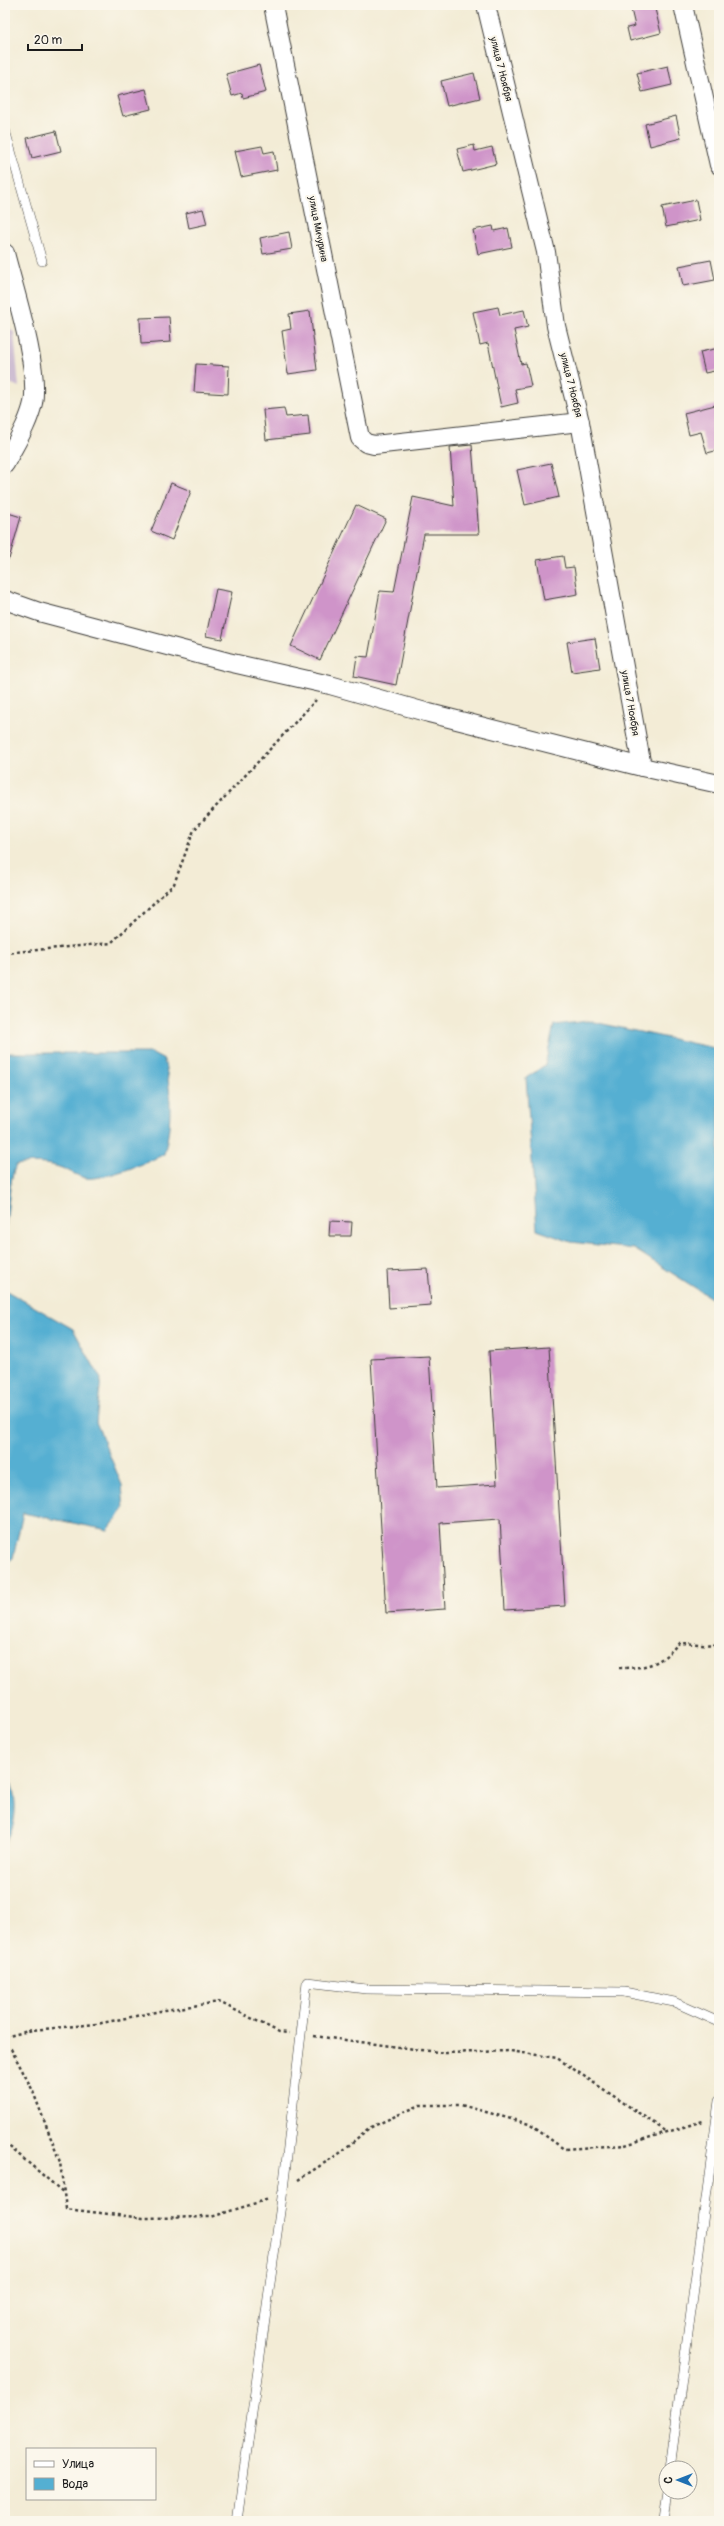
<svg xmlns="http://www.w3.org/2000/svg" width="724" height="2526" font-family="Pangolin,sans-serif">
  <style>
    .industrial { fill: #cebed2 }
    .water { fill: #54afd2; stroke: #386677 }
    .building { fill: #cf94c9 }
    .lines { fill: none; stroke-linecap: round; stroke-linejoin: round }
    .service-casing { stroke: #3c3b38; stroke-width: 10 }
    .minor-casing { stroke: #3c3b38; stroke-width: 20 }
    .path { stroke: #3c3b38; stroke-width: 2.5; stroke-dasharray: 3 3; stroke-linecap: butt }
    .service { stroke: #fff; stroke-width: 9 }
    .minor { stroke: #fff; stroke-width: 18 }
    .labels { text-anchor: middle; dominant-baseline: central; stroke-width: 4; stroke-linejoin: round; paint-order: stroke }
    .street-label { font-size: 10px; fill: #1c1c1c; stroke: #fbf7ec }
  </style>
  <rect width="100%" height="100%" fill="#fbf7ec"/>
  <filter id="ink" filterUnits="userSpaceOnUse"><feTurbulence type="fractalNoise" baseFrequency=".025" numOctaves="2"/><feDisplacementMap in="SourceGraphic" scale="8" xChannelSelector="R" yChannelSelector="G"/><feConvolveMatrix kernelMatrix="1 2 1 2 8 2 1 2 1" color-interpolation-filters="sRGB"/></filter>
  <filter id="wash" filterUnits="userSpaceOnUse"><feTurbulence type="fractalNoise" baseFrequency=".012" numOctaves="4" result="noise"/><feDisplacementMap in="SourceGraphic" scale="16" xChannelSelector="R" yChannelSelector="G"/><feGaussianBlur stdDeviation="0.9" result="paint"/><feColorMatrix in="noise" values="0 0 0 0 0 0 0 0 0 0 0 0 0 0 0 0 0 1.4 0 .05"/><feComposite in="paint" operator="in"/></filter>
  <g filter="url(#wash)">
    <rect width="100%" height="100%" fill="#f3ecd6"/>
    <path class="industrial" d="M 5,298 L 8,327 L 14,332 L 19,387 L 5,381 Z"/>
    <g class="water">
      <path d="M 589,1021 L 719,1049 L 719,1303 L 634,1249 L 571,1242 L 537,1230 L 526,1078 L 545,1065 L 554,1025 Z"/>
      <path d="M 5,1053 L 151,1053 L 164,1060 C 172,1090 172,1124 164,1154 C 151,1162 100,1181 85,1178 C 77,1176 70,1171 62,1168 C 49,1163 30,1162 16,1165 C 8,1182 9,1210 5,1230 Z"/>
      <path d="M 5,1290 L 73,1329 L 101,1379 L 96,1422 L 122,1485 L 124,1509 L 108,1530 L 23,1513 L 13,1558 L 5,1564 Z"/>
      <path d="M 5,1766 C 17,1794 20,1817 5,1844 Z"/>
    </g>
    <g id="blocks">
      <g class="building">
        <path d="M 630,5 L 654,5 L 661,33 L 630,41 L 627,28 L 635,26 Z"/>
        <path d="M 259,65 L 266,92 L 243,98 L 242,93 L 232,96 L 226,74 Z"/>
        <path d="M 668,66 L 672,85 L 642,92 L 637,73 Z"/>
        <path d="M 474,73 L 480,98 L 447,106 L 441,81 Z"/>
        <path d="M 146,89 L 151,109 L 123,116 L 117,96 Z"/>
        <path d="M 676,116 L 681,138 L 650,146 L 645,124 Z"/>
        <path d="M 56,131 L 61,151 L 32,158 L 27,138 Z"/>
        <path d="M 474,145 L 475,151 L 492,147 L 496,164 L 463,172 L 457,149 Z"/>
        <path d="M 262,146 L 264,153 L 274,151 L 277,170 L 241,177 L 235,151 Z"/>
        <path d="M 696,200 L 700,220 L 666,227 L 662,207 Z"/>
        <path d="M 203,209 L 207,224 L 189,228 L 186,213 Z"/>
        <path d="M 493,226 L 494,231 L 508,228 L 512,247 L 478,254 L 473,230 Z"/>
        <path d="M 289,232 L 292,249 L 263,254 L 260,238 Z"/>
        <path d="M 711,260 L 715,280 L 683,286 L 679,266 Z"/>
        <path d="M 498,307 L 500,315 L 524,310 L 528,327 L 514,330 L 521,364 L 526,363 L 531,386 L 515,389 L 518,403 L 501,407 L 488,343 L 480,345 L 473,312 Z"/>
        <path d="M 310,311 L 317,370 L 288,374 L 282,331 L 291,329 L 289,314 Z"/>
        <path d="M 169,317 L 171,342 L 141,344 L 140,318 Z"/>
        <path d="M 719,348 L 719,370 L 705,373 L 700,352 Z"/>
        <path d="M 196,364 L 229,366 L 228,394 L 194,392 Z"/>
        <path d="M 719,404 L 719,450 L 707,453 L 701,432 L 689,435 L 684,413 Z"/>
        <path d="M 284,408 L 286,417 L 308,415 L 310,435 L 266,440 L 263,410 Z"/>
        <path d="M 472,445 L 479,534 L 424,534 L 396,685 L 354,676 L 357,656 L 368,657 L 380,591 L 394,592 L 413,497 L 454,506 L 450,447 Z"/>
        <path d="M 551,463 L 559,497 L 525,505 L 517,470 Z"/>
        <path d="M 171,483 L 191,491 L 172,540 L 151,531 Z"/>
        <path d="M 356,505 L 386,519 L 320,660 L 291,646 Z"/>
        <path d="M 5,512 L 21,517 L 9,559 L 5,558 Z"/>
        <path d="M 563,556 L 565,568 L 574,567 L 578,594 L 544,600 L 537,560 Z"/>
        <path d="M 216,589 L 232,592 L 222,639 L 206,636 Z"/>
        <path d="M 595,638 L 600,668 L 572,672 L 567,642 Z"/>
        <path d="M 330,1221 L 352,1222 L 351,1236 L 329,1236 Z"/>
        <path d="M 428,1269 L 431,1305 L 389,1308 L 387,1271 Z"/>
        <path d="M 549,1347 L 565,1606 L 505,1610 L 500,1519 L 440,1523 L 445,1609 L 386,1613 L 371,1359 L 429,1356 L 437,1488 L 497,1484 L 489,1351 Z"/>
      </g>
    </g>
  </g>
  <g filter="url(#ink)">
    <use href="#blocks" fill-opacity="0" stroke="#3c3b38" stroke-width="1"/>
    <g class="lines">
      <g class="service-casing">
        <g id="service">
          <path d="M 5,130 L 42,261"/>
          <path d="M 670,2468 L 719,2101"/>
          <path d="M 237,2521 L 283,2190 L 307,1982 L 366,1989 L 624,1992 L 674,2002 L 719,2022"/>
          <path d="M 663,2521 L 667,2492"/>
        </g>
      </g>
      <g class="minor-casing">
        <g id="minor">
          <path d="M 273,5 L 360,438 L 366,443 L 374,445 L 580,422"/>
          <path d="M 486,5 L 546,252 L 556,326 L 580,422 L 642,767"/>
          <path d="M 683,5 L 719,165"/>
          <path d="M 5,253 C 14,289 40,369 33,403 C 28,425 15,444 5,464"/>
          <path d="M 5,600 L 39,612 L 228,662 L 330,685 L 429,713 L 642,767 L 719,784"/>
        </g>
      </g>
      <g class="path">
        <path d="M 5,953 L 111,943 L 174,884 L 194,830 L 316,700"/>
        <path d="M 619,1668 C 648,1668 659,1665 679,1643 L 719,1645"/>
        <path d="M 314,2036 L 445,2053 L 510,2051 L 557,2058 L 667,2132"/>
        <path d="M 5,2037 L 32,2030 L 97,2024 L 165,2010 L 219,2002 L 279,2032 L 289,2033"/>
        <path d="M 5,2048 L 11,2049 L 32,2089 L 60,2162 L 66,2209 L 143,2218 L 211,2217 L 269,2199"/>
        <path d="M 5,2143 L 64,2193"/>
        <path d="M 298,2180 L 340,2153 L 369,2128 L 420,2105 L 461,2105 L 529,2124 L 564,2149 L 625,2145 L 703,2121"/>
      </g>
      <use href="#service" class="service"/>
      <use href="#minor" class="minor"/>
    </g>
  </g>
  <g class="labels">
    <g class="street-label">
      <text transform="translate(501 69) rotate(76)">улица 7 Ноября</text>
      <text transform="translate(318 229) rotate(79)">улица Мичурина</text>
      <text transform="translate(571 385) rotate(76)">улица 7 Ноября</text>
      <text transform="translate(630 703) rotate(80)">улица 7 Ноября</text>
    </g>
  </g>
  <rect width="724" height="2526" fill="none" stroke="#fbf7ec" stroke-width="20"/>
  <rect x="26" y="2448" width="130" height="52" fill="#fbf7ec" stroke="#a29f99"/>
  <rect x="34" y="2461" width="20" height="6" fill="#ffffff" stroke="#a29f99"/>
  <text x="62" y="2468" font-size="12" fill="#1c1c1c">Улица</text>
  <rect x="34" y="2478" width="20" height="12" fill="#54afd2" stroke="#a29f99"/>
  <text x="62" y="2488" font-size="12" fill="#1c1c1c">Вода</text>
  <g transform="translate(678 2480) rotate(270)"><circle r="19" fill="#fbf7ec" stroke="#a29f99"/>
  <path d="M0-3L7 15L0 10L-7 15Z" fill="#1f6fb2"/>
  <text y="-6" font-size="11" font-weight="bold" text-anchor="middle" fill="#1c1c1c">С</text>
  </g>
  <path d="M28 44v6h54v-6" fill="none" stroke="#1c1c1c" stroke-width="2"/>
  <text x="34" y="44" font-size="12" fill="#1c1c1c" stroke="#fbf7ec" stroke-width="3" paint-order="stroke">20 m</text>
</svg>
